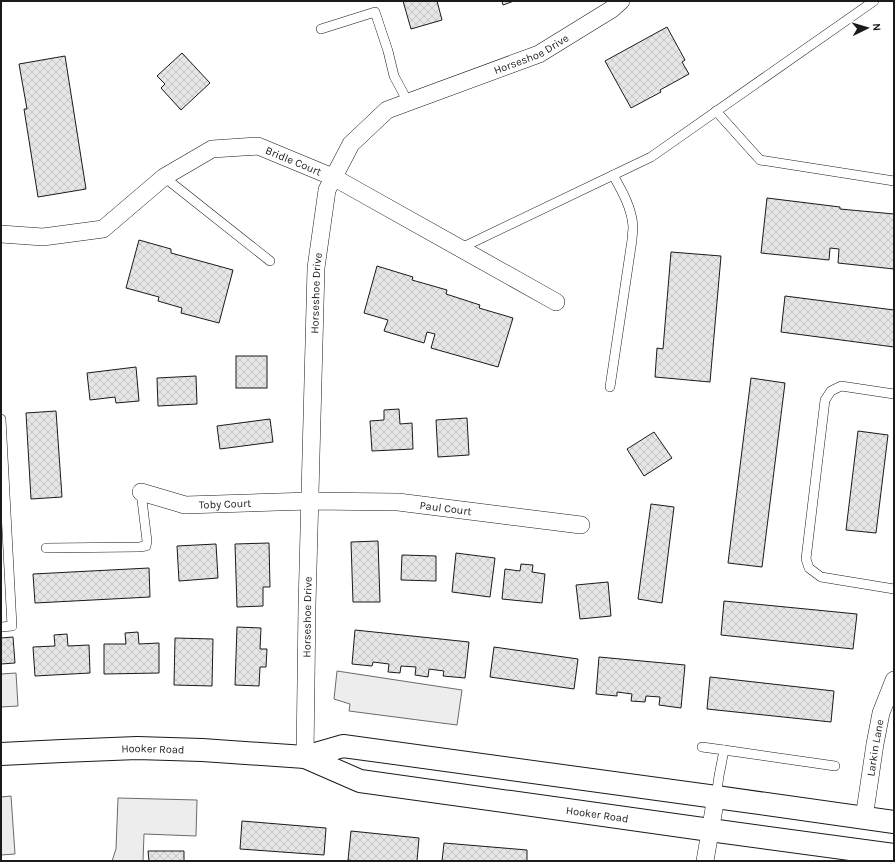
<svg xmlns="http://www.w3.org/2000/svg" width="895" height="862" font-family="Karla,sans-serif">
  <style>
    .built { fill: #ededed; stroke: #6a6a6a }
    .building { fill: url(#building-cross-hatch); stroke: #1a1a1a }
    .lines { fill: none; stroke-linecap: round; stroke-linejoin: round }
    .lane-casing { stroke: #1a1a1a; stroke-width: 10 }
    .street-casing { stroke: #1a1a1a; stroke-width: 18 }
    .secondary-casing { stroke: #1a1a1a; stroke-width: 24 }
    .lane { stroke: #fff; stroke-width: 9 }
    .street { stroke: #fff; stroke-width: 17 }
    .secondary { stroke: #fff; stroke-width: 22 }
    .labels { text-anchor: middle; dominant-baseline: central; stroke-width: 3; stroke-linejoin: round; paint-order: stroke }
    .street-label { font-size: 11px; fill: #1a1a1a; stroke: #fff }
  </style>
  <defs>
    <pattern id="building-cross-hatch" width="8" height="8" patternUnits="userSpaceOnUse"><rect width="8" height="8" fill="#e6e6e6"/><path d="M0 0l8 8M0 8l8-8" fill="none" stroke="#c5c5c5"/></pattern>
  </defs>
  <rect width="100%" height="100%" fill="#fff"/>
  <g class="built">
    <path d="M 337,671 L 462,690 L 457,725 L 349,711 L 350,704 L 334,699 Z"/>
    <path d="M 16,673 L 18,706 L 1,707 L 1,674 Z"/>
    <path d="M 11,796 L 15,854 L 1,855 L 1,797 Z"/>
    <path d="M 118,798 L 197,800 L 196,836 L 144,834 L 143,861 L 112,861 L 116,849 Z"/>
  </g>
  <g class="building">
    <path d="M 403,1 L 437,1 L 442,20 L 411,29 Z"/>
    <path d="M 502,1 L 514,1 L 503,5 Z"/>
    <path d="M 667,27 L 685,60 L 682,62 L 689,74 L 660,90 L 661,92 L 631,108 L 605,61 Z"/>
    <path d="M 182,53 L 210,83 L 181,110 L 161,88 L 165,84 L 157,76 Z"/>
    <path d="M 65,56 L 86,189 L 38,197 L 24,109 L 27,109 L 19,64 Z"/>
    <path d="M 767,198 L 840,207 L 840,209 L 894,214 L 894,269 L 838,263 L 839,249 L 830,248 L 829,260 L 761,253 Z"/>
    <path d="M 139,240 L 171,249 L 171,253 L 233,270 L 219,323 L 181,313 L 182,308 L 158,301 L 159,297 L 126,288 Z"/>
    <path d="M 671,252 L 721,256 L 710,382 L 655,377 L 657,348 L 663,349 Z"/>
    <path d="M 377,266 L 413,277 L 412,280 L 447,290 L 446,294 L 480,305 L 479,308 L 513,318 L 498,367 L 431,348 L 435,334 L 427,332 L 424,343 L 384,331 L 388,320 L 364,313 Z"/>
    <path d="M 785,296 L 894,310 L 894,347 L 781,332 Z"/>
    <rect x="236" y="356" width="31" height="32"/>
    <path d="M 136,367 L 139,401 L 116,403 L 115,397 L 90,400 L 87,373 Z"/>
    <path d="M 196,376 L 197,404 L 158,406 L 157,378 Z"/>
    <path d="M 751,378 L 785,383 L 762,567 L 728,563 Z"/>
    <path d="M 399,409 L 400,424 L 412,423 L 413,449 L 372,451 L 370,421 L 384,420 L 384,410 Z"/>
    <path d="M 56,411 L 62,497 L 31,499 L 26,413 Z"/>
    <path d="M 467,418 L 469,455 L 438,457 L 436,420 Z"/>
    <path d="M 270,419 L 273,442 L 220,449 L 217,426 Z"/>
    <path d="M 858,431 L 888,435 L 876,533 L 846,530 Z"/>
    <path d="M 654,432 L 672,458 L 644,476 L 627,449 Z"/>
    <path d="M 651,504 L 674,507 L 662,603 L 638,599 Z"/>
    <path d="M 378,541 L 380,602 L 353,602 L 351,542 Z"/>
    <path d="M 269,543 L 270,587 L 263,587 L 263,606 L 237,607 L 235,544 Z"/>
    <path d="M 216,544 L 218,578 L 179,581 L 177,546 Z"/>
    <path d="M 456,553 L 495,558 L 490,597 L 452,592 Z"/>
    <path d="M 402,555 L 436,556 L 436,581 L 401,580 Z"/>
    <path d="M 521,564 L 533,565 L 532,572 L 545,574 L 542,603 L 502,599 L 505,569 L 520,571 Z"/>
    <path d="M 149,568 L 150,597 L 35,603 L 33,574 Z"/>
    <path d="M 608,582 L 611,616 L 580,619 L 576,585 Z"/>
    <path d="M 724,601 L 857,614 L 853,649 L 721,635 Z"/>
    <path d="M 237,627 L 261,628 L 260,649 L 267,649 L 266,667 L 260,667 L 259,686 L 235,685 Z"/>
    <path d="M 355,630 L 469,642 L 465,678 L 443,676 L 444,671 L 429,669 L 428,677 L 415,675 L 416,667 L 401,666 L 400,673 L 388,672 L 389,664 L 373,662 L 372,666 L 352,664 Z"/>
    <path d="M 138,632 L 139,644 L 159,643 L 159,673 L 104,674 L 104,644 L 126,644 L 125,633 Z"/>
    <path d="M 67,634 L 68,646 L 89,645 L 90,673 L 35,676 L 33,647 L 55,646 L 54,635 Z"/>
    <path d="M 13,637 L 15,663 L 1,664 L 1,638 Z"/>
    <path d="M 175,638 L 213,639 L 212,686 L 174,685 Z"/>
    <path d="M 494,647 L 578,659 L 574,689 L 490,677 Z"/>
    <path d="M 599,657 L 685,665 L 681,708 L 659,705 L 660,697 L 646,696 L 645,702 L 631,701 L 632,694 L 617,692 L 617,696 L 596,694 Z"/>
    <path d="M 710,677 L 834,691 L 831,722 L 707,709 Z"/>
    <path d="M 242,821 L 326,828 L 324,855 L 240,849 Z"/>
    <path d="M 351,831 L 419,838 L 417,861 L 356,861 L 348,860 Z"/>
    <path d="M 444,843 L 527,850 L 527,861 L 442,861 Z"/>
    <path d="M 148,851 L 184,851 L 184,861 L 149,861 Z"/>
  </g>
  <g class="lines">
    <g class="lane-casing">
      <g id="lane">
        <path d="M 321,29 L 375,12 L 388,51 L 394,76 L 408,102"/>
        <path d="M 716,111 L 760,160 L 894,181"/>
        <path d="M 164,177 L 270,261"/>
        <path d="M 461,248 L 651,157 L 874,1"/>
        <path d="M 610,387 L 632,240 C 632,236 633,231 633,227 C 632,208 622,191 613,175"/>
        <path d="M 894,394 L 841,386 L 831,391 L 825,400 L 806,559 L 809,568 L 821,577 L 894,589"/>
        <path d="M 1,419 L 12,626 L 1,627"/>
        <path d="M 46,548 L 139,547 L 146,546 L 147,541 L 141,492"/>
        <path d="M 702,747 L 724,750"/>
        <path d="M 716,797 L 719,776 L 724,750 L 835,766"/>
      </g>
    </g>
    <g class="street-casing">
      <g id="street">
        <path id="s1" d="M 1,234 L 43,237 L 103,229 L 164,177 L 212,149 L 258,146 L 333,177 L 556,302"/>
        <path id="s2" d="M 141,492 L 185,505 L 310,501 L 398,502 L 581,525"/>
        <path id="s3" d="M 305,757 L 307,606 L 316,268 L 327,190 L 351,144 L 387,110 L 539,54 L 612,9 L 621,1"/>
        <path id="s4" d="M 864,818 L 875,744 L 881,713 L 894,680"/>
        <path d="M 705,861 L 716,797"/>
      </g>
    </g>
    <g class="secondary-casing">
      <g id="secondary">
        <path id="s5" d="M 1,754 L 62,751 L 137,748 L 202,750 L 305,757 L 360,781 L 710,830 L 894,855"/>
        <path d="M 305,757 L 343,746 L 716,797 L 894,822"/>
      </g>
    </g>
    <use href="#lane" class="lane"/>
    <use href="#street" class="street"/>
    <use href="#secondary" class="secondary"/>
  </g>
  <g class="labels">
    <g class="street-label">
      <text stroke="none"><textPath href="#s3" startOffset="824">Horseshoe Drive</textPath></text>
      <text stroke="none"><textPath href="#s1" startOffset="323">Bridle Court</textPath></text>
      <text stroke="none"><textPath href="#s3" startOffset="464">Horseshoe Drive</textPath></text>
      <text stroke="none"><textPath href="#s2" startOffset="86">Toby Court</textPath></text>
      <text stroke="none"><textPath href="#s2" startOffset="307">Paul Court</textPath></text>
      <text stroke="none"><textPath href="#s3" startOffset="140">Horseshoe Drive</textPath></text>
      <text stroke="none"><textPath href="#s4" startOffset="71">Larkin Lane</textPath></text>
      <text stroke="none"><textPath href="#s5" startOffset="152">Hooker Road</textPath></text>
      <text stroke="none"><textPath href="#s5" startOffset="604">Hooker Road</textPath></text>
    </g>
  </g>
  <rect width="895" height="862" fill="none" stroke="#1a1a1a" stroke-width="4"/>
  <g transform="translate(867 28) rotate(85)" stroke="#ffffff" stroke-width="3" paint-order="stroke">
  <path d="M0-3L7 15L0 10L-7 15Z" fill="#1a1a1a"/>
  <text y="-6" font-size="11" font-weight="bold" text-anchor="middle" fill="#1a1a1a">N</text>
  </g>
</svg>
